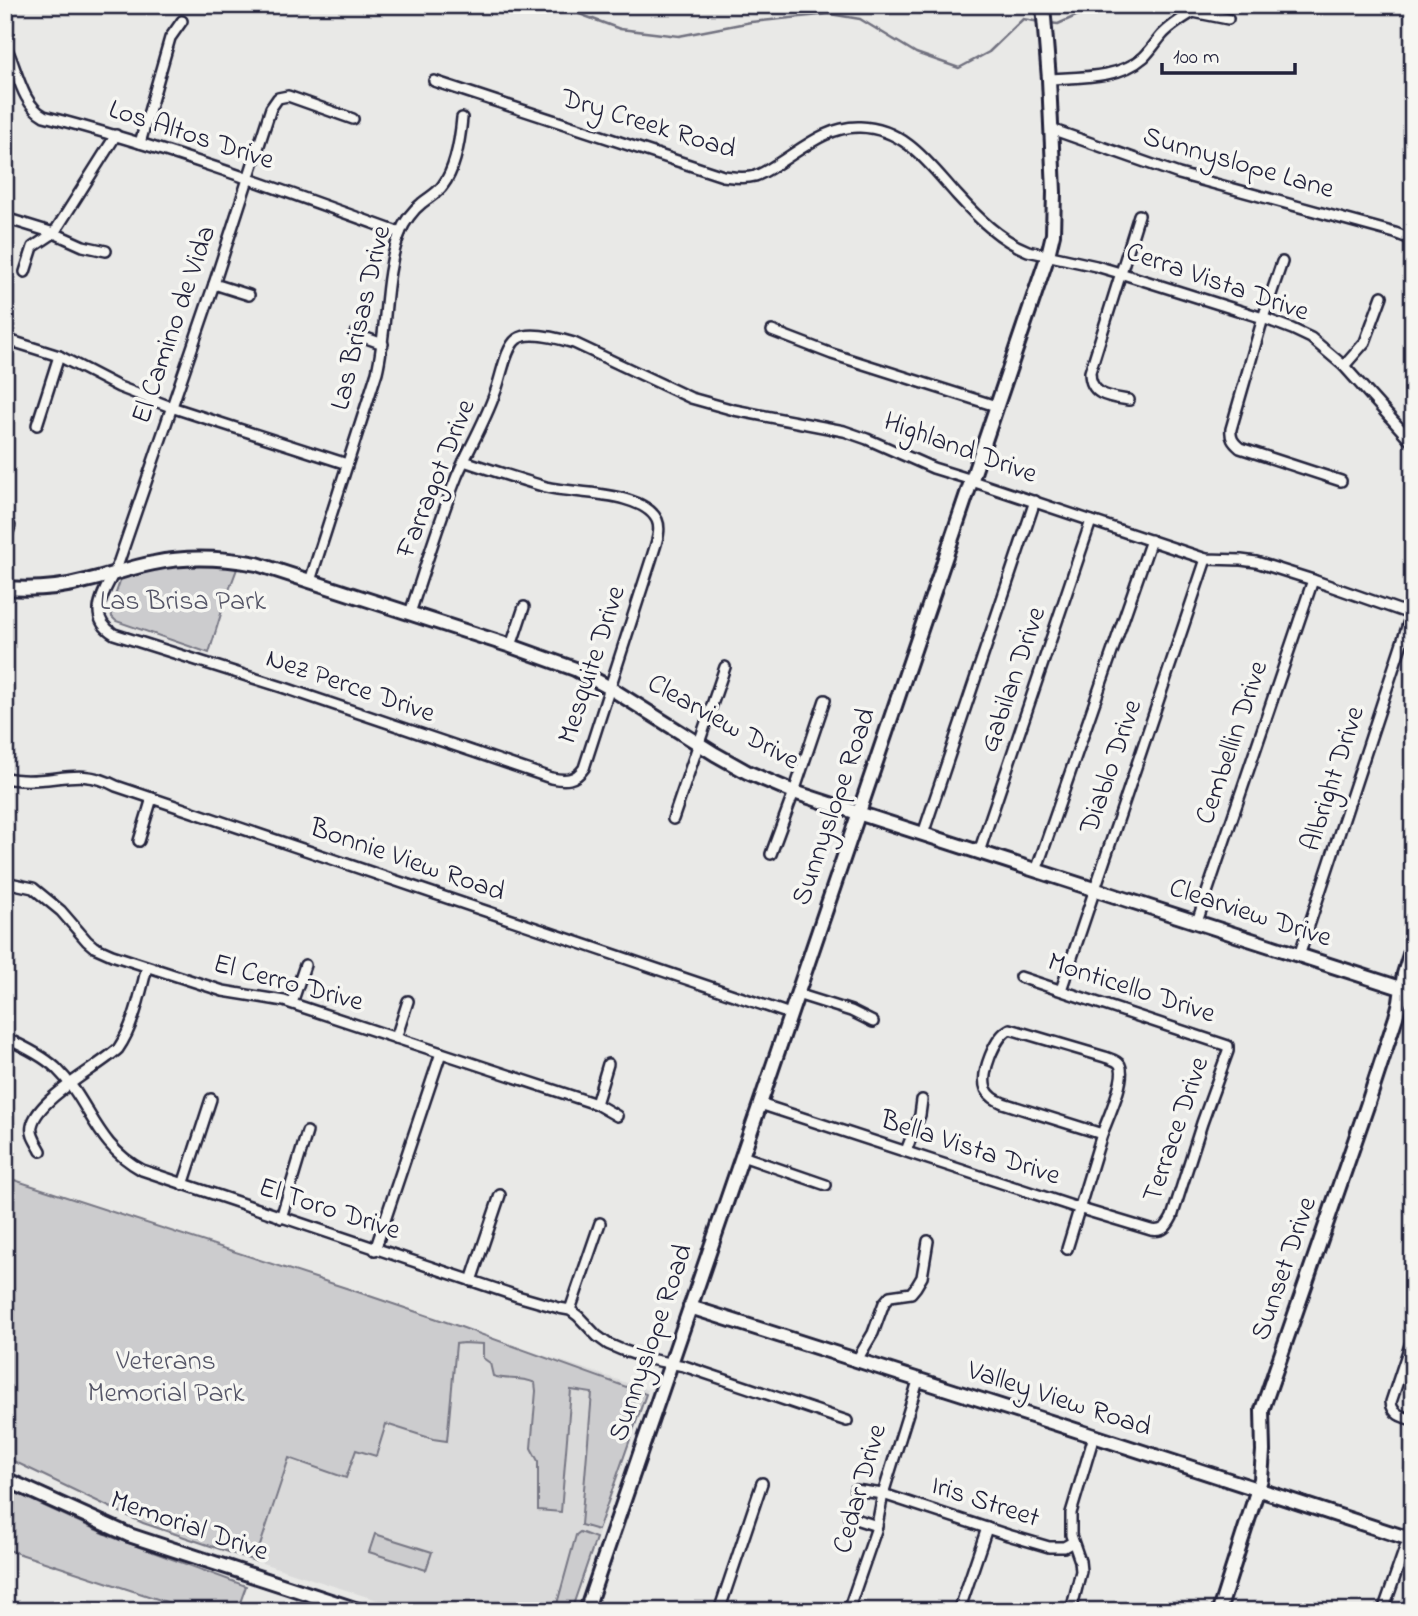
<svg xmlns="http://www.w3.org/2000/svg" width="1418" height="1616" font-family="'Indie Flower',sans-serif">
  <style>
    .built { fill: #dadada }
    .green { fill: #ccccce; stroke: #777784; stroke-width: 2 }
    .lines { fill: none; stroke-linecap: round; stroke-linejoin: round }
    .stream { stroke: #71717f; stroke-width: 2.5 }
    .street-casing { stroke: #22223b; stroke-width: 14 }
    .secondary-casing { stroke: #22223b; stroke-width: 18 }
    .street { stroke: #f6f6f2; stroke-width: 9 }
    .secondary { stroke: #f6f6f2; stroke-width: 12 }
    .labels { text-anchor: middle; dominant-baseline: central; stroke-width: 7; stroke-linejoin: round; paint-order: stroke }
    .street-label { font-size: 28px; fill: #22223b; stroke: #f6f6f2 }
    .park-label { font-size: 28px; fill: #555567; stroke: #f6f6f2 }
  </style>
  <rect width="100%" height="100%" fill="#e9e9e7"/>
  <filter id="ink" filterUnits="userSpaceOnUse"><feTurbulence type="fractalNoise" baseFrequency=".0143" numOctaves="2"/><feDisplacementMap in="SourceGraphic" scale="14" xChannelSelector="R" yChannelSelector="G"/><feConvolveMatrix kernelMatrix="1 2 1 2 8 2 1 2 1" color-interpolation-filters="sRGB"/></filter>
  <g filter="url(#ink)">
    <path class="built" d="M 345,1289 L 648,1390 L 572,1611 L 411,1611 L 256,1561 Z"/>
    <g class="green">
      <path d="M 215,562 L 238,566 L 225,601 L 209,653 L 116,621 L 112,617 L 111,608 L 121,578 C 146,565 187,564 215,562 Z"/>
      <path d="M 5,1177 L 346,1288 L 458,1326 L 646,1394 L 598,1530 L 581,1525 L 592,1393 L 571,1390 L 561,1512 L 538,1510 L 538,1461 L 531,1448 L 536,1391 L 535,1383 C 522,1376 506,1381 493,1376 L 490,1363 L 483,1358 L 483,1344 L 463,1343 L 456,1344 L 447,1441 L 433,1439 L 386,1424 L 376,1456 L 356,1450 L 346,1478 L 289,1458 L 255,1561 L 143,1523 L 5,1457 Z"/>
      <path d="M 5,1488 L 112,1537 L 246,1586 L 237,1611 L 194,1611 L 5,1549 Z"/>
      <path d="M 580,1532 L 596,1538 L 571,1611 L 555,1611 L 576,1535 Z"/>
      <path d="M 375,1534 L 432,1552 L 426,1570 L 369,1552 Z"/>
    </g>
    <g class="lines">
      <g class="stream">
        <path d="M 555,5 L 620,29 L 679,36 L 751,22 L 830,14 L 860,19 L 916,53 L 959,68 L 989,52 L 1023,19 L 1040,22"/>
        <path d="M 1050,23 L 1058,24 L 1087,11 L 1087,5"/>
      </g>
      <g class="street-casing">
        <g id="street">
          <path d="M 5,45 C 17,67 21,104 44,116 C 165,147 282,190 400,233"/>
          <path d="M 1049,79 C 1080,77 1119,79 1144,57 C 1151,50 1156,42 1162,35 C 1170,26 1183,18 1193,12 L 1228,19"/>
          <path d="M 434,81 L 723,176 C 733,177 744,179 755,176 C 761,174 768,170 774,166 C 801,150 826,126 860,127 C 905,128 930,165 957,195 C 977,217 1000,240 1028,251 L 1096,266 L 1120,273 L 1263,318 L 1292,329 L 1311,338 L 1344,366 L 1413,443"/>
          <path d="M 353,119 L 288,96 L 278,98 L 271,108 L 214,284 L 118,564 C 108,588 83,615 114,634 L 285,688 L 551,778 C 565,781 575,781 584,768 L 652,557 C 655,546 662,531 657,520 C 643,491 574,494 546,487 C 519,479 491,470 464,461"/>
          <path d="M 1051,129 L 1179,174 L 1395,233 L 1413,240"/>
          <path d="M 140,143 L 170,38 L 182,21"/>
          <path d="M 5,218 L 54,233 L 83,246 L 106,251"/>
          <path d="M 1282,262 L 1263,318 L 1231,429 C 1230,438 1233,442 1240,448 L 1341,481"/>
          <path d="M 25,272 L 33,247 L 54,233 L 116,135"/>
          <path d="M 214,284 L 249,295"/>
          <path d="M 772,331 L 832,354 L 996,406"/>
          <path d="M 355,334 L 383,344"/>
          <path d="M 5,339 L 59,356 L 119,387 L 171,407 L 347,464"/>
          <path d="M 1344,366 L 1365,342 L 1382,296"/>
          <path d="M 1129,400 C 1110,397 1090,396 1090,372 L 1139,215"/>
          <path d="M 37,425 L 59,356"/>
          <path d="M 5,542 L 10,526"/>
          <path d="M 310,581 L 377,372 C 388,326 383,277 400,233 C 404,222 413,210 422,203 C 429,197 438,193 443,185 C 456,168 460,140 462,118"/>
          <path d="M 410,613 C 425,568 439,521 457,476 C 469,448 485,422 495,393 C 501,379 505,348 517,339 C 529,330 561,339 574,343 L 691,398 L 734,410 L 844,431 L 867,439 L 933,468 L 972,480 L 972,481 L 1206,559 L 1241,560 L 1256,562 L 1313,580 L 1413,615"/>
          <path d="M 511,646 L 524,607"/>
          <path d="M 5,778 C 11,779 17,780 22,780 C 58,782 81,767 116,786 L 790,1014"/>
          <path d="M 673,819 L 725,667"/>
          <path d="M 923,834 L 1035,501"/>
          <path d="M 139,841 L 152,798"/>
          <path d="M 979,852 L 1091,521"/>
          <path d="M 771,854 L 794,792 L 825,700"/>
          <path d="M 1036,871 L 1151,540"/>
          <path d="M 5,882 L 33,888 L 61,911 L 87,941 L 94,947 L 112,955 L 223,991 L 284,1001 L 596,1104 L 617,1116"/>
          <path d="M 1197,922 L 1313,580"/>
          <path d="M 1299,956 L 1411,615"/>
          <path d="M 1061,990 L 1206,559"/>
          <path d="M 797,994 L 851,1011 L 873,1022"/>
          <path d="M 292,1003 L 305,965"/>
          <path d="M 1010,1029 L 1105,1057 C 1110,1059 1117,1060 1120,1065 C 1127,1078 1107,1120 1102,1134 L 1003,1103 C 996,1100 990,1097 986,1089 C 980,1074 995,1036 1010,1029 Z"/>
          <path d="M 5,1038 C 23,1046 42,1055 56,1068 C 91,1102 94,1144 142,1170 L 517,1296 L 559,1308 L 570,1310 L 578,1316 L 597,1336 L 608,1344 L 622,1350 L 649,1359 L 684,1366 L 847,1421"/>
          <path d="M 396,1038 L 408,1001"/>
          <path d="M 596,1104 L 608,1064"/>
          <path d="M 760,1104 L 1078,1208 L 1151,1230 C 1163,1232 1167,1227 1172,1217 L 1202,1123 L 1228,1051 L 1228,1046 L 1020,977"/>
          <path d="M 41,1151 C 37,1143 30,1135 32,1126 C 37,1099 97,1068 118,1049 C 134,1026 140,994 147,967"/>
          <path d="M 906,1151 L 920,1115 L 922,1100"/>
          <path d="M 742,1156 L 826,1185"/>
          <path d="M 183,1185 L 211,1099"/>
          <path d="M 281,1218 L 307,1132"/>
          <path d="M 1067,1249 L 1102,1134"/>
          <path d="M 375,1250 L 441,1053"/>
          <path d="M 471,1281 L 500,1195"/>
          <path d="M 570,1310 L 600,1223"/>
          <path d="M 1413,1336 L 1391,1402 C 1392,1414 1402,1417 1413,1420"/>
          <path d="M 857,1360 L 873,1333 L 884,1303 L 890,1296 L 911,1293 L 916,1287 L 922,1277 L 928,1241"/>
          <path d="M 855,1490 L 883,1494 L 1008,1535 L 1049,1547 L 1064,1547 L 1073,1542"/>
          <path d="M 849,1517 L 877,1526"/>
          <path d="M 719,1611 L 762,1483"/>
          <path d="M 848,1611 L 876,1530 L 883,1494 L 918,1381"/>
          <path d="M 959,1611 L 987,1528"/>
          <path d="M 1071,1611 L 1081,1571 L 1080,1561 L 1071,1535 L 1071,1513 L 1094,1436"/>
          <path d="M 1383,1611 L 1405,1548 L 1413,1533"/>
        </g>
      </g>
      <g class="secondary-casing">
        <g id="secondary">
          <path d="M 5,588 C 32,590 60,588 86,581 C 109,576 131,567 154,563 C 188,556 223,558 257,564 L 511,646 L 575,669 L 610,688 L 715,754 L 747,772 L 794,792 L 858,813 L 1413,992"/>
          <path d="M 690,1307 L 1057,1424 L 1413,1540"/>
          <path d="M 5,1479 L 129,1535 L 361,1611"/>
          <path d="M 586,1611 L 760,1104 L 1048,255 L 1053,234 L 1054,192 L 1049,79 L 1043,5"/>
          <path d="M 1219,1611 L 1261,1479 L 1263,1451 L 1262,1410 L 1367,1106 L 1396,1017 L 1400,1002 L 1404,974 L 1413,945"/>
        </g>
      </g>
      <use href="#street" class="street"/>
      <use href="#secondary" class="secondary"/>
    </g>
  </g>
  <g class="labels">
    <g class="street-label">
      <text transform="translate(648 125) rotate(17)">Dry Creek Road</text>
      <text transform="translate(191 136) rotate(18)">Los Altos Drive</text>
      <text transform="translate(1238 164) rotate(16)">Sunnyslope Lane</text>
      <text transform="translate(1217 283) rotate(19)">Cerra Vista Drive</text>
      <text transform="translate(362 318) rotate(-77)">Las Brisas Drive</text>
      <text transform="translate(175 325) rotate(-71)">El Camino de Vida</text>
      <text transform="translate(960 449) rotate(20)">Highland Drive</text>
      <text transform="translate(437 479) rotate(-68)">Farragot Drive</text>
      <text transform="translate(593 665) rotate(-72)">Mesquite Drive</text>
      <text transform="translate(1014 680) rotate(-71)">Gabilan Drive</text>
      <text transform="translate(350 687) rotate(19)">Nez Perce Drive</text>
      <text transform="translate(723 723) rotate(29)">Clearview Drive</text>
      <text transform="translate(1233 743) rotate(-71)">Cembellin Drive</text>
      <text transform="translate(1112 767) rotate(-71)">Diablo Drive</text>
      <text transform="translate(1334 779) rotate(-72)">Albright Drive</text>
      <text transform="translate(835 807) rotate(-71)">Sunnyslope Road</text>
      <text transform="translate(407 861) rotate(19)">Bonnie View Road</text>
      <text transform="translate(1250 914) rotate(18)">Clearview Drive</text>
      <text transform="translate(288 984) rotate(15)">El Cerro Drive</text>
      <text transform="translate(1131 989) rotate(18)">Monticello Drive</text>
      <text transform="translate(1177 1130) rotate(-71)">Terrace Drive</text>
      <text transform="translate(970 1149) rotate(18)">Bella Vista Drive</text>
      <text transform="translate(329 1210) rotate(18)">El Toro Drive</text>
      <text transform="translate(1285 1269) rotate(-71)">Sunset Drive</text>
      <text transform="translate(652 1343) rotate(-71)">Sunnyslope Road</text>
      <text transform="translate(1059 1400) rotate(18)">Valley View Road</text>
      <text transform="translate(861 1489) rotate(-74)">Cedar Drive</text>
      <text transform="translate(985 1503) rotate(18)">Iris Street</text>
      <text transform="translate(189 1527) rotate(19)">Memorial Drive</text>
    </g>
    <g class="park-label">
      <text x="183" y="602">Las Brisa Park</text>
      <text x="166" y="1362">Veterans<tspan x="166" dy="32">Memorial Park</tspan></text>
    </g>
  </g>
  <rect width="1418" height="1616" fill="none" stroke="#f6f6f2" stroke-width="28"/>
  <rect x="14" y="14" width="1390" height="1588" fill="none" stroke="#22223b" stroke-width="2.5" filter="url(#ink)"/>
  <path d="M1162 63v10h133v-10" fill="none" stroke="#22223b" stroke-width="3.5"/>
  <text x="1173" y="63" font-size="21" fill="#22223b" stroke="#f6f6f2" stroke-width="5" paint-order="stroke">100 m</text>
</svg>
